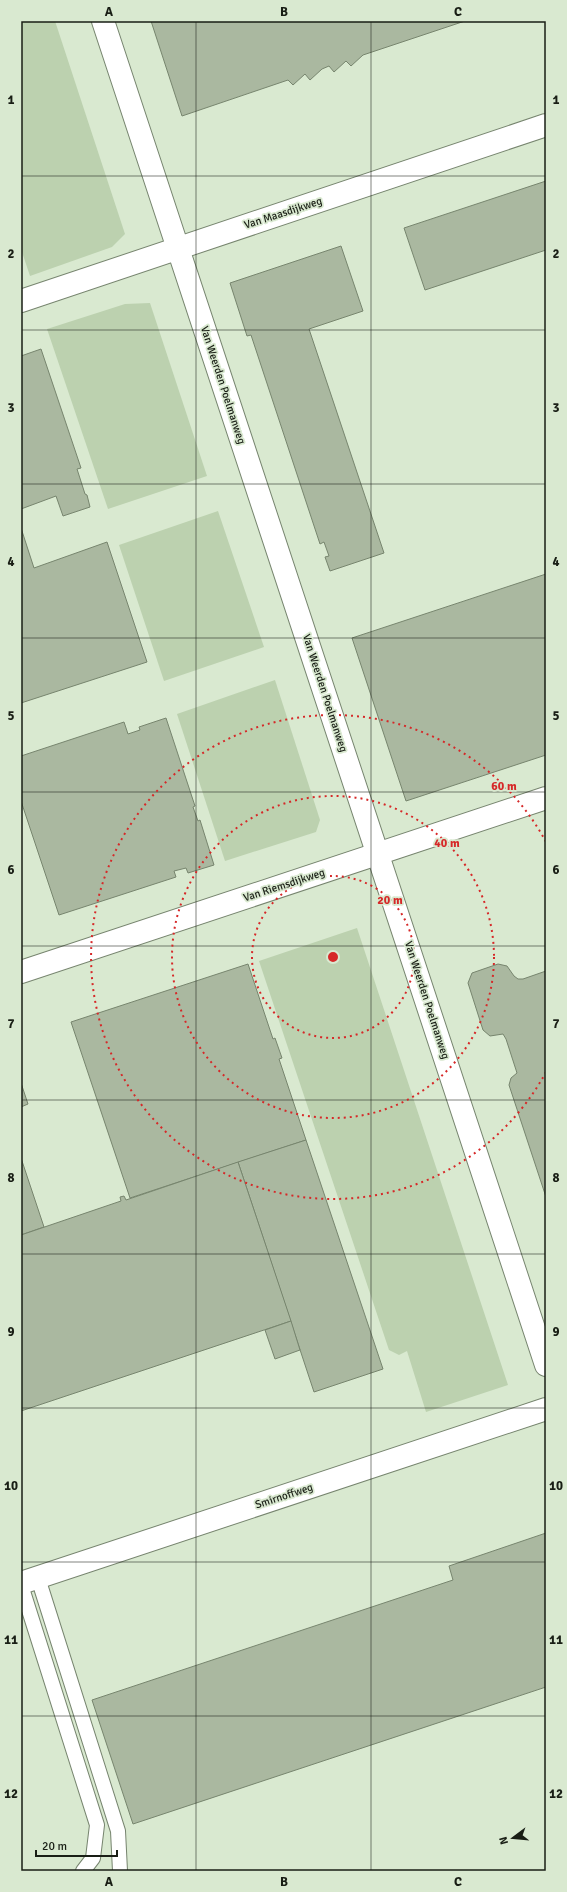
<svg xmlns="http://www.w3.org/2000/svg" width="567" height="1892" font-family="Signika,sans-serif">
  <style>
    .green { fill: #bcd1af }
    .building { fill: #aab8a0; stroke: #77856e }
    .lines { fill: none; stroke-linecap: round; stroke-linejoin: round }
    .lane-casing { stroke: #77856f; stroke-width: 16 }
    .street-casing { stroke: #77856f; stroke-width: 24 }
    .lane { stroke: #fff; stroke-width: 14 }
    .street { stroke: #fff; stroke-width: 22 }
    .grid { fill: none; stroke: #191e15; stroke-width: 1; stroke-opacity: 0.55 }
    .ring { fill: none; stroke: #d62828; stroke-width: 2; stroke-dasharray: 2 4 }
    .labels { text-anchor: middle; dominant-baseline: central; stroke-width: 3.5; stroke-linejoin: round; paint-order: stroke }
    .street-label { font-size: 11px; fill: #191e15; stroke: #d9e9d0 }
    .centre { fill: #d62828; stroke: #d9e9d0; stroke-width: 2 }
    .ring-label { font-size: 12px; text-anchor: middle; font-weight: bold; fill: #d62828; stroke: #d9e9d0; stroke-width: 3.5; stroke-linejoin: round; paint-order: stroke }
    .neatline { fill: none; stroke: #191e15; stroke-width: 1.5 }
    .grid-label { font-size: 13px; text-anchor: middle; font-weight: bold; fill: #191e15 }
  </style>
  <rect width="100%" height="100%" fill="#d9e9d0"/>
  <g class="green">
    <path d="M 21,21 L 55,21 L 125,234 L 112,247 L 30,276 L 21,249 Z"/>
    <path d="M 150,303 L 207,476 L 108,509 L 47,329 L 125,304 Z"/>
    <path d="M 218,511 L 264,647 L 164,681 L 119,545 Z"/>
    <path d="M 275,680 L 320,820 L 316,832 L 225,861 L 177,714 Z"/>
    <path d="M 357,928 L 508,1385 L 426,1412 L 407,1351 L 399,1355 L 389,1350 L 259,961 Z"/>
  </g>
  <g class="building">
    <path d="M 151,21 L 465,21 L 363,55 L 351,66 L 346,61 L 334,72 L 329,66 L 322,69 L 310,80 L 305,74 L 293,85 L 288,80 L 182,116 Z"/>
    <path d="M 546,181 L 546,250 L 425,290 L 404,228 Z"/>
    <path d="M 341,246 L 363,311 L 309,329 L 384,553 L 330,571 L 325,557 L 329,556 L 324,542 L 320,544 L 251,335 L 247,336 L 230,283 Z"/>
    <path d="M 41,349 L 81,468 L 77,469 L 85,494 L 87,495 L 90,507 L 63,516 L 56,496 L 21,509 L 21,356 Z"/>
    <path d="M 21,528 L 34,568 L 107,542 L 147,662 L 21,703 Z"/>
    <path d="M 546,574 L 546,755 L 406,801 L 352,638 Z"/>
    <path d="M 166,718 L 195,806 L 193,807 L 198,821 L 200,820 L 214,865 L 188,873 L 186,868 L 174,871 L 176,877 L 59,915 L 21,801 L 21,756 L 124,722 L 128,734 L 140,730 L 139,727 Z"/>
    <path d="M 248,964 L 273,1039 L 275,1038 L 282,1058 L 279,1059 L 306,1140 L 130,1198 L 71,1022 Z"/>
    <path d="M 498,964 L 507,966 L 514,976 L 518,979 L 523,979 L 546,971 L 546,1197 L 509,1085 L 511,1078 L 517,1073 L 506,1039 L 503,1034 L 490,1036 L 483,1030 L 468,983 L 472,973 Z"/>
    <path d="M 21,1083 L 28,1104 L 21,1107 Z"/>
    <path d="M 306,1140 L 383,1369 L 314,1392 L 238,1162 Z"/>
    <path d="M 21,1158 L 44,1227 L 21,1235 Z"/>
    <path d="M 238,1162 L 291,1321 L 21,1411 L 21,1235 L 121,1201 L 120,1197 L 124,1196 L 126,1200 Z"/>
    <path d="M 291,1321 L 300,1350 L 275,1359 L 265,1330 Z"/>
    <path d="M 546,1533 L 546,1687 L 133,1824 L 92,1700 L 453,1580 L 449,1566 Z"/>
  </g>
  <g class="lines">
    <g class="lane-casing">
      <g id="lane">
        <path d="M 38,1578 L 118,1831 L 120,1871"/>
        <path d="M 21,1585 L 97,1825 L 93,1858 L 83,1871"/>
      </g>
    </g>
    <g class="street-casing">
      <g id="street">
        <path d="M 103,21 L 546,1365"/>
        <path d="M 21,301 L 546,125"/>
        <path d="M 21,972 L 546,798"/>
        <path d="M 21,1583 L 546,1409"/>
      </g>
    </g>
    <use href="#lane" class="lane"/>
    <use href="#street" class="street"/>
  </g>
  <path class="grid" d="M 196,21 L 196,1871M 371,21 L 371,1871M 21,176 L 546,176M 21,330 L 546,330M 21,484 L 546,484M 21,638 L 546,638M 21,792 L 546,792M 21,946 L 546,946M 21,1100 L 546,1100M 21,1254 L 546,1254M 21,1408 L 546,1408M 21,1562 L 546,1562M 21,1716 L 546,1716"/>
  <g class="ring">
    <circle cx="333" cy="957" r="81"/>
    <circle cx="333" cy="957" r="161"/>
    <path d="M546 1072A242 242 0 1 1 546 842"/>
  </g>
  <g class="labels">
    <g class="street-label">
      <text transform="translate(283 213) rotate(-18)">Van Maasdijkweg</text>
      <text transform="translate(223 385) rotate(72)">Van Weerden Poelmanweg</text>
      <text transform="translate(325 693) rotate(72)">Van Weerden Poelmanweg</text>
      <text transform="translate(284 885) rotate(-18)">Van Riemsdijkweg</text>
      <text transform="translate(427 1000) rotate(72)">Van Weerden Poelmanweg</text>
      <text transform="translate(284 1496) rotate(-18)">Smirnoffweg</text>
    </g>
  </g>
  <circle cx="333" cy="957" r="6" class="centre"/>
  <g class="ring-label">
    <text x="504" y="790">60 m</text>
    <text x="447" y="847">40 m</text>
    <text x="390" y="904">20 m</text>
  </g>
  <rect width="567" height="1892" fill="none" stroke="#d9e9d0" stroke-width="44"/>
  <g transform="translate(513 1838) rotate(254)" stroke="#d9e9d0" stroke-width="3" paint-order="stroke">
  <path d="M0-3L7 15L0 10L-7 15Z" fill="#191e15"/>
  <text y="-6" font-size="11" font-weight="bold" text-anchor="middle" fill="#191e15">N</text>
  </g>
  <path d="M36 1850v6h81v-6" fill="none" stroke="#191e15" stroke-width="2"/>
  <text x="42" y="1850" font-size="12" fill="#191e15" stroke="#d9e9d0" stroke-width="3" paint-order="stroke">20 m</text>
  <rect x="22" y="22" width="523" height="1848" class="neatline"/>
  <g class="grid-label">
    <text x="109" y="16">A</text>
    <text x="284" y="16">B</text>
    <text x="458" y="16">C</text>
    <text x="11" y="104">1</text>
    <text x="556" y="104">1</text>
    <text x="11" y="258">2</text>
    <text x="556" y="258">2</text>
    <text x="11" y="412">3</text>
    <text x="556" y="412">3</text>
    <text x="11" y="566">4</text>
    <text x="556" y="566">4</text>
    <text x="11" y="720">5</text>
    <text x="556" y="720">5</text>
    <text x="11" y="874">6</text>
    <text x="556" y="874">6</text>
    <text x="11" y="1028">7</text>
    <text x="556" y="1028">7</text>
    <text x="11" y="1182">8</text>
    <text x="556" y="1182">8</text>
    <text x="11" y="1336">9</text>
    <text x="556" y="1336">9</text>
    <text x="11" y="1490">10</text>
    <text x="556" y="1490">10</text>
    <text x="11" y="1644">11</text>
    <text x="556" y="1644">11</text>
    <text x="11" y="1798">12</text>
    <text x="556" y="1798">12</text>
    <text x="109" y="1886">A</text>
    <text x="284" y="1886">B</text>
    <text x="458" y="1886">C</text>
  </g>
</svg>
